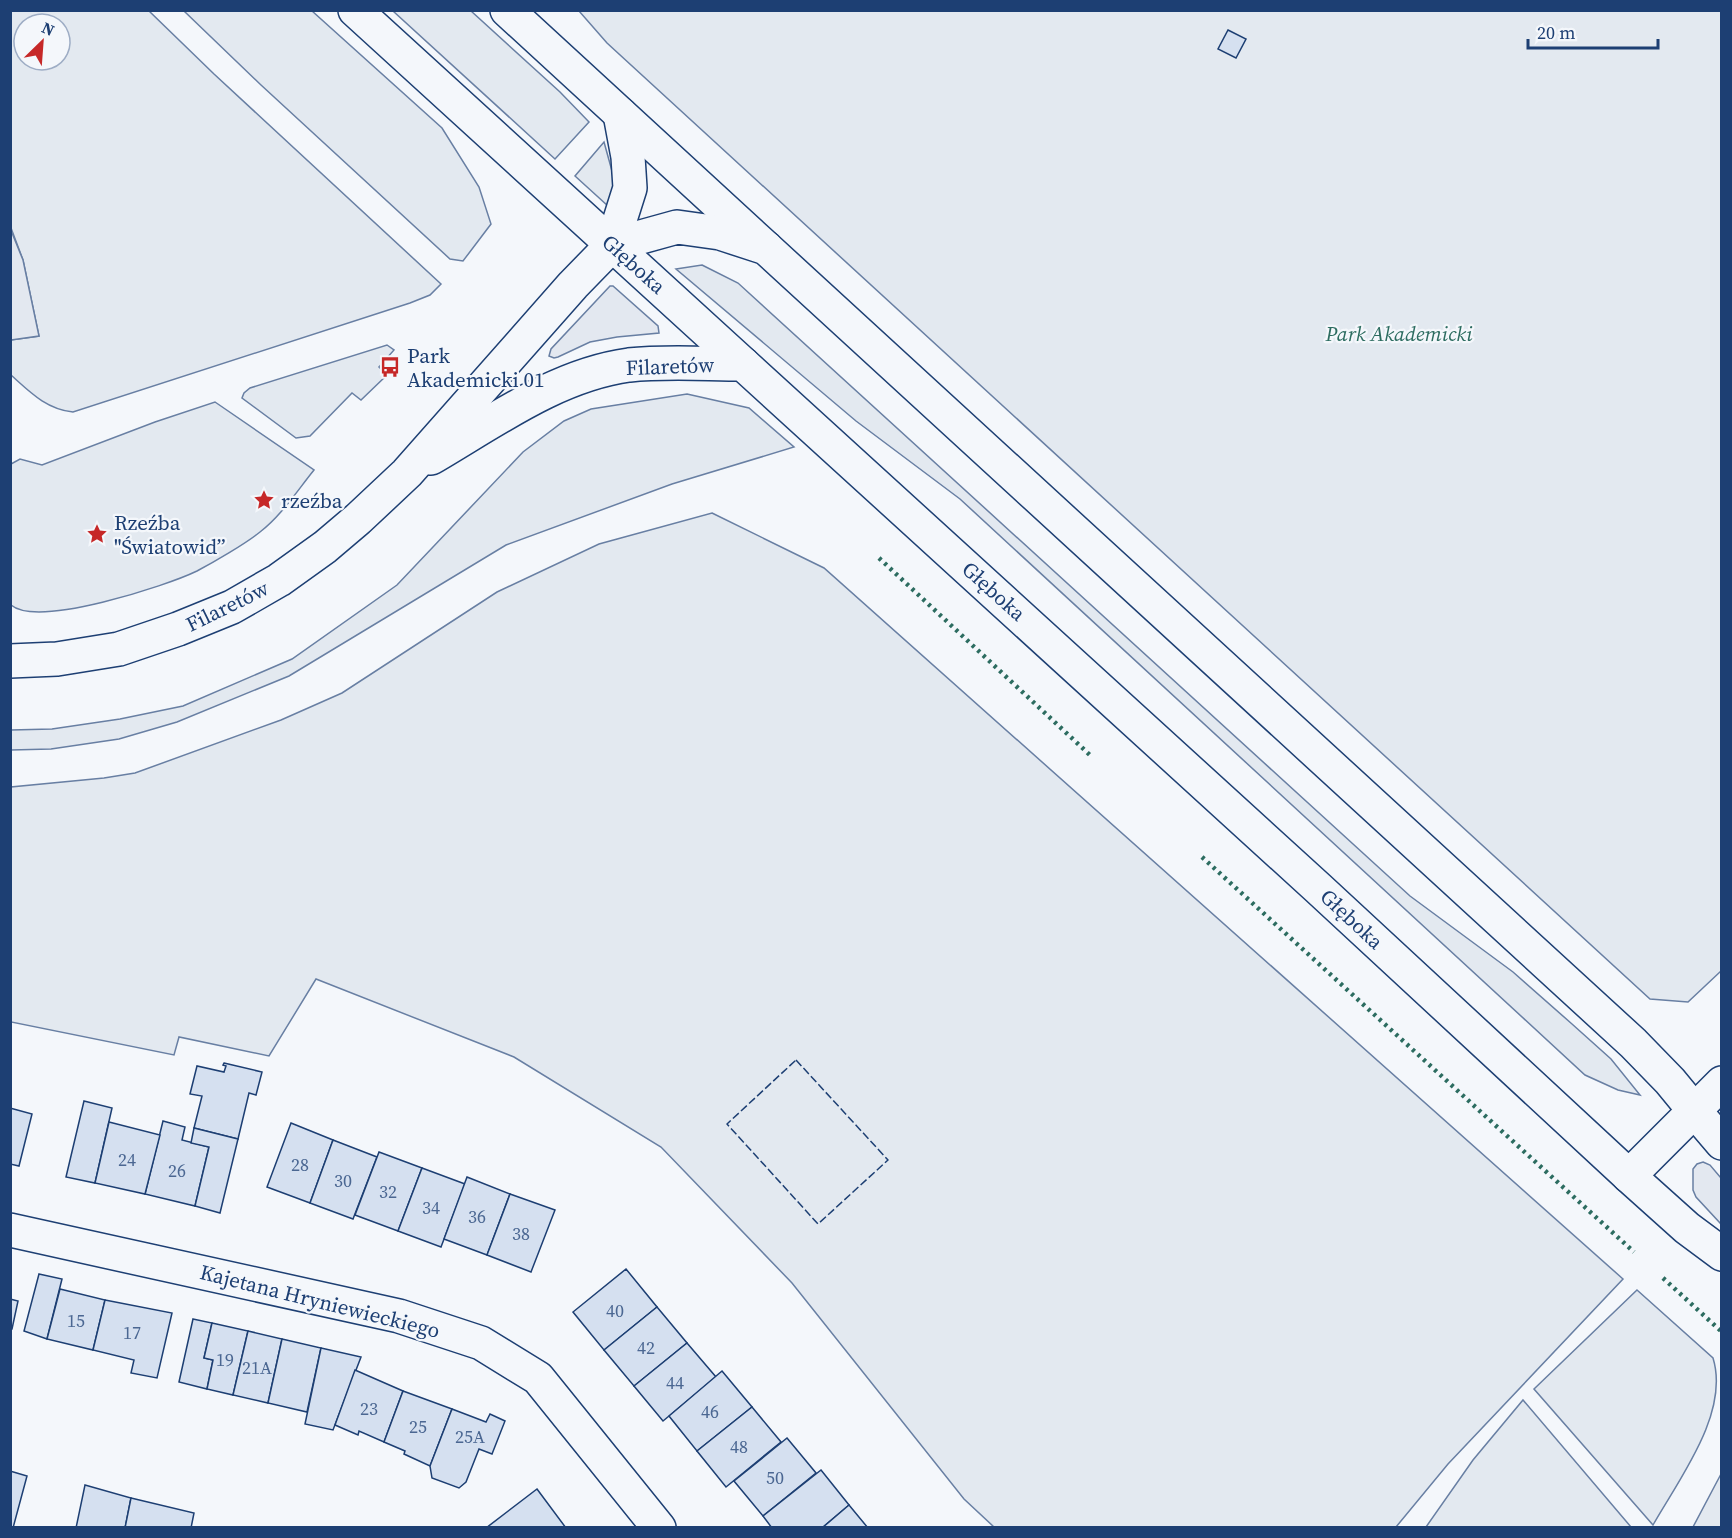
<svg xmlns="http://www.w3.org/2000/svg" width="1732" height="1538" font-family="'Source Serif 4',serif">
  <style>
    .green { fill: #e3e9f0; stroke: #687fa3; stroke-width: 1.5; fill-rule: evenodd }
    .parking { fill: #e3e8f0; stroke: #687fa3; stroke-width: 1.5 }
    .building { fill: #d5e0f0; stroke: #1d3f73; stroke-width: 1.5 }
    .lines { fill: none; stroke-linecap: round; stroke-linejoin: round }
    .minor-casing { stroke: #1d3f73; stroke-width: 36 }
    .major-casing { stroke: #1d3f73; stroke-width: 36 }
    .minor { stroke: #f4f7fb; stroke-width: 33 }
    .major { stroke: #f4f7fb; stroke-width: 33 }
    .hedge { stroke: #2c6c60; stroke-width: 4.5; stroke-dasharray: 3 4.5; stroke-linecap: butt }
    .fence { stroke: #1d3f73; stroke-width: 1.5; stroke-dasharray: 8 3; stroke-linecap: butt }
    .labels { text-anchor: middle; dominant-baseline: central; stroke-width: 4.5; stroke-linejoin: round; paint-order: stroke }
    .number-label { font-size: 18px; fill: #4b6792 }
    .street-label { font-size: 21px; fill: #1d3f73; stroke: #f4f7fb }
    .park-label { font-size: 21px; font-style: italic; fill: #2c6c60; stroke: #f4f7fb }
    .poi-label { font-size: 21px; fill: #1d3f73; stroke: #f4f7fb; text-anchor: start }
  </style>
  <rect width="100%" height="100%" fill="#f4f7fb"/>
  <g class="green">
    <path d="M 10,11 L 149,11 L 214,74 L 441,284 L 430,295 L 410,303 L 73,412 C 46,409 30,392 11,375 L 11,340 L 39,336 L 23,260 L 11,228 ZM 24,24 L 60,24 L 60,60 L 24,60 Z"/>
    <path d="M 184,11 L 312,11 L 442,128 L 479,187 L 491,224 L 463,261 L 450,259 L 261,85 Z"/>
    <path d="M 393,11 L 471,11 L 560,92 L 589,122 L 555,159 Z"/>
    <path d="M 579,11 L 1721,11 L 1721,971 L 1688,1002 L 1650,999 L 607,43 Z"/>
    <path d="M 604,142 L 612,171 L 615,190 L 608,206 L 575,176 Z"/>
    <path d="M 702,265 L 738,283 L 1410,896 L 1513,972 L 1572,1024 L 1611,1059 L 1640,1095 L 1618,1090 L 1585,1075 L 960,499 L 856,421 L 676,269 Z"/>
    <path d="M 387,345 L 394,350 L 379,367 L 387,375 L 361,400 L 352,393 L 310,436 L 296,438 L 242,398 L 244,393 L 250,388 Z"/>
    <path d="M 687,394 L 749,408 L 794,447 L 672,484 L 506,545 L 289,676 L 177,722 L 119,739 L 51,749 L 11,750 L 11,730 L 52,729 L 120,719 L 183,706 L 292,659 L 397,585 L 523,452 L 564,421 L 591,409 Z"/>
    <path d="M 215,402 L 314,470 C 297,491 281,516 260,532 C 245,544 214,562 197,571 C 166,586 38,628 11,605 L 11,464 L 20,459 L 42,465 L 155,422 Z"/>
    <path d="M 712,513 L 824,568 L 1623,1279 L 1448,1464 L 1396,1527 L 994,1527 L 964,1499 L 792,1283 L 661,1147 L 514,1057 L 316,979 L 269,1056 L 179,1037 L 174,1055 L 11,1022 L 11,787 L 104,778 L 135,773 L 281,720 L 342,693 L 497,592 L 599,544 Z"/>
    <path d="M 1637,1290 L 1713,1358 C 1730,1413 1679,1479 1653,1525 L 1534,1389 Z"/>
    <path d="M 1523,1400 L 1631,1527 L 1426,1527 L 1473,1460 Z"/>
    <path d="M 1721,1474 L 1721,1527 L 1693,1527 Z"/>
  </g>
  <g class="parking">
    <path d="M 10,228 L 23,260 L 39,336 L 11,340 Z"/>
    <path d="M 610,286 L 613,286 L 658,326 L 659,333 L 617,337 L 590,342 L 558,357 L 554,358 L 549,356 L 551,349 Z"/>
    <path d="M 1703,1162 L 1710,1165 L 1721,1178 L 1721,1224 L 1696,1197 L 1693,1190 L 1693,1169 L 1697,1164 Z"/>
  </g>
  <g class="building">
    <path d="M 1228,30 L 1246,39 L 1236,58 L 1218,49 Z"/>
    <path d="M 224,1063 L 262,1072 L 256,1095 L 249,1093 L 238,1139 L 194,1128 L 202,1096 L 190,1094 L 197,1066 L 224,1072 L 226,1066 L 223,1065 Z"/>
    <path d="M 84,1101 L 112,1108 L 95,1183 L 66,1177 Z"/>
    <path d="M 10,1108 L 32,1114 L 19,1166 L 10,1164 Z"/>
    <path d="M 163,1121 L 185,1127 L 182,1140 L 209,1147 L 195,1206 L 145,1194 Z"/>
    <path d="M 109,1122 L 160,1135 L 145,1194 L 95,1183 Z"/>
    <path d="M 291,1123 L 333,1140 L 310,1203 L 267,1187 Z"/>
    <path d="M 194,1128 L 238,1139 L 220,1213 L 195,1206 L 209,1147 L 191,1143 Z"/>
    <path d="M 333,1140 L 377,1157 L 353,1219 L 310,1203 Z"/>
    <path d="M 379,1152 L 422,1168 L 398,1231 L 355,1215 Z"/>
    <path d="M 422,1168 L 465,1184 L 441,1247 L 398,1231 Z"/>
    <path d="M 467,1177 L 510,1194 L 487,1255 L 444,1239 Z"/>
    <path d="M 510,1194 L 555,1210 L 531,1272 L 487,1255 Z"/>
    <path d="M 626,1269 L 657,1307 L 604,1350 L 573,1312 Z"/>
    <path d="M 39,1274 L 62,1279 L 47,1339 L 24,1331 Z"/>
    <path d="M 60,1289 L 105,1300 L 93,1350 L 47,1339 Z"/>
    <path d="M 10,1299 L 18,1301 L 12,1329 L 10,1329 Z"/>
    <path d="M 105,1300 L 172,1313 L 157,1378 L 131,1373 L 134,1360 L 93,1350 Z"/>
    <path d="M 657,1307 L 687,1343 L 634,1386 L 604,1350 Z"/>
    <path d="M 193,1319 L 212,1323 L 204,1358 L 213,1360 L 207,1389 L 179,1382 Z"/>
    <path d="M 212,1323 L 248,1331 L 233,1395 L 207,1389 L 213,1360 L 204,1358 Z"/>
    <path d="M 248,1331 L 282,1339 L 268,1403 L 233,1395 Z"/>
    <path d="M 282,1339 L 321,1348 L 307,1412 L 268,1403 Z"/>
    <path d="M 687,1343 L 716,1377 L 663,1421 L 634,1386 Z"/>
    <path d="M 321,1348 L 361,1357 L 333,1430 L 305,1424 Z"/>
    <path d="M 355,1370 L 403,1391 L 384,1442 L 359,1431 L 358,1435 L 335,1425 Z"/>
    <path d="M 722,1371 L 752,1407 L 697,1451 L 669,1416 Z"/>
    <path d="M 403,1391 L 452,1409 L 430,1466 L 404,1454 L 405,1451 L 384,1442 Z"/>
    <path d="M 752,1407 L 781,1442 L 726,1487 L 697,1451 Z"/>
    <path d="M 452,1409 L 486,1422 L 490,1414 L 505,1421 L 492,1454 L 479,1449 L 466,1482 L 459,1488 L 432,1478 L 430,1466 Z"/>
    <path d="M 787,1438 L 816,1473 L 763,1516 L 734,1481 Z"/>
    <path d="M 821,1470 L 849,1505 L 822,1528 L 772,1528 L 763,1516 Z"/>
    <path d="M 10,1471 L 27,1476 L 13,1528 L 10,1528 Z"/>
    <path d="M 85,1485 L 131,1498 L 125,1528 L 76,1528 Z"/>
    <path d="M 537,1489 L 566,1528 L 486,1528 Z"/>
    <path d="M 131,1498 L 194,1513 L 191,1528 L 125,1528 Z"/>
    <path d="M 849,1505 L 868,1528 L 822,1528 Z"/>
  </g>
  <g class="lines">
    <g class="minor-casing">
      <g id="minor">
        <path d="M 355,10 L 743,364"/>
        <path d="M 507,10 L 766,248"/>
        <path d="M 612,245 L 630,188 L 628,157 L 620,114"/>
        <path d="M 1693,1109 L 1722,1143"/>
        <path d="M 1629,1176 L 1687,1228 L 1722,1254"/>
        <path d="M 10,1230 L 399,1316 L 481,1343 L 538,1378 L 659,1528"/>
      </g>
    </g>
    <g class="major-casing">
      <g id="major">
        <path d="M 431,458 C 493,422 556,375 629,365 C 666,361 706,364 743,364 L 1318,888 L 1629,1176 L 1722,1083"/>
        <path d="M 10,661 L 57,659 L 119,649 L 178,629 L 232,607 L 279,580 L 325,547 L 358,519 L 407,473 L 573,285 L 612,245 L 677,227 L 720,233 L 766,248 L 1633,1043 L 1670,1081 L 1693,1109"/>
      </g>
    </g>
    <use href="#minor" class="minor"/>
    <use href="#major" class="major"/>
    <g class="hedge">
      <path d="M 879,558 L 1091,756"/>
      <path d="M 1202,857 L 1634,1252"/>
      <path d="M 1663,1278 L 1722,1332"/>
    </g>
    <path class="fence" d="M 796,1060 L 888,1160 L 818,1224 L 727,1124 Z"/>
  </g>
  <defs>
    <g id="bus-bare" transform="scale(1.62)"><path d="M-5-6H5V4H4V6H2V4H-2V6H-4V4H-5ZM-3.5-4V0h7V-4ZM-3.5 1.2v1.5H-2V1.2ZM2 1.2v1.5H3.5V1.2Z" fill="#c62828" stroke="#f4f7fb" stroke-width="2.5" paint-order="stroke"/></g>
    <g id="sight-bare" transform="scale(1.62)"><path d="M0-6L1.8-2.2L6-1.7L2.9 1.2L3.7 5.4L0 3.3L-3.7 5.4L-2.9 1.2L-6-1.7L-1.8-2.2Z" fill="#c62828" stroke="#f4f7fb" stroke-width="2.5" paint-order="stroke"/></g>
  </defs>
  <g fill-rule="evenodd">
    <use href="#bus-bare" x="390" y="367"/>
    <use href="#sight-bare" x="264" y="500"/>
    <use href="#sight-bare" x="97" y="534"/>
  </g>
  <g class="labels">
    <g class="number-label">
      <text x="127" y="1159">24</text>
      <text x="300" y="1164">28</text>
      <text x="177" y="1170">26</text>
      <text x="343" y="1180">30</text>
      <text x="388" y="1191">32</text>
      <text x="431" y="1207">34</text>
      <text x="477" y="1216">36</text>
      <text x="521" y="1233">38</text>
      <text x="615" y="1310">40</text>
      <text x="76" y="1320">15</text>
      <text x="132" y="1332">17</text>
      <text x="646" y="1347">42</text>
      <text x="225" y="1359">19</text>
      <text x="257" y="1367">21A</text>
      <text x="675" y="1382">44</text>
      <text x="369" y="1408">23</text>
      <text x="710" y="1411">46</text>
      <text x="418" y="1426">25</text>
      <text x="470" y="1436">25A</text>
      <text x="739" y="1446">48</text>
      <text x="775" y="1477">50</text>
    </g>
    <g class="street-label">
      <text transform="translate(634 264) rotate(42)">Głęboka</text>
      <text transform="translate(670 366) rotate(-2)">Filaretów</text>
      <text transform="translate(994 591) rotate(42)">Głęboka</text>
      <text transform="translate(227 606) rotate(-26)">Filaretów</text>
      <text transform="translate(1352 919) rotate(43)">Głęboka</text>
      <text transform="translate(320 1301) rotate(14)">Kajetana Hryniewieckiego</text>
    </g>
    <g class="park-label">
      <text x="1399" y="333">Park Akademicki</text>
    </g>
    <g class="poi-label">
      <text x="407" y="355">Park<tspan x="407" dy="24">Akademicki 01</tspan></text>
      <text x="281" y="500">rzeźba</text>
      <text x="114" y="522">Rzeźba<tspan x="114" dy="24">"Światowid”</tspan></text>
    </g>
  </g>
  <rect width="1732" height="1538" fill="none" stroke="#1d3f73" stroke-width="24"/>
  <g transform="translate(42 42) rotate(25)"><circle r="28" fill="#f4f7fb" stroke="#9eadc5" stroke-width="1.5"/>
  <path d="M0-4.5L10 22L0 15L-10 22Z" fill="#c62828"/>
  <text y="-9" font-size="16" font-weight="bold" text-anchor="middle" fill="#1d3f73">N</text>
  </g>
  <path d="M1528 39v9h130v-9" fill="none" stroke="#1d3f73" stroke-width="3"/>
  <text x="1537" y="39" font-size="18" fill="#1d3f73" stroke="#f4f7fb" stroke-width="4.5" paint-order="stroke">20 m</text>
</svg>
